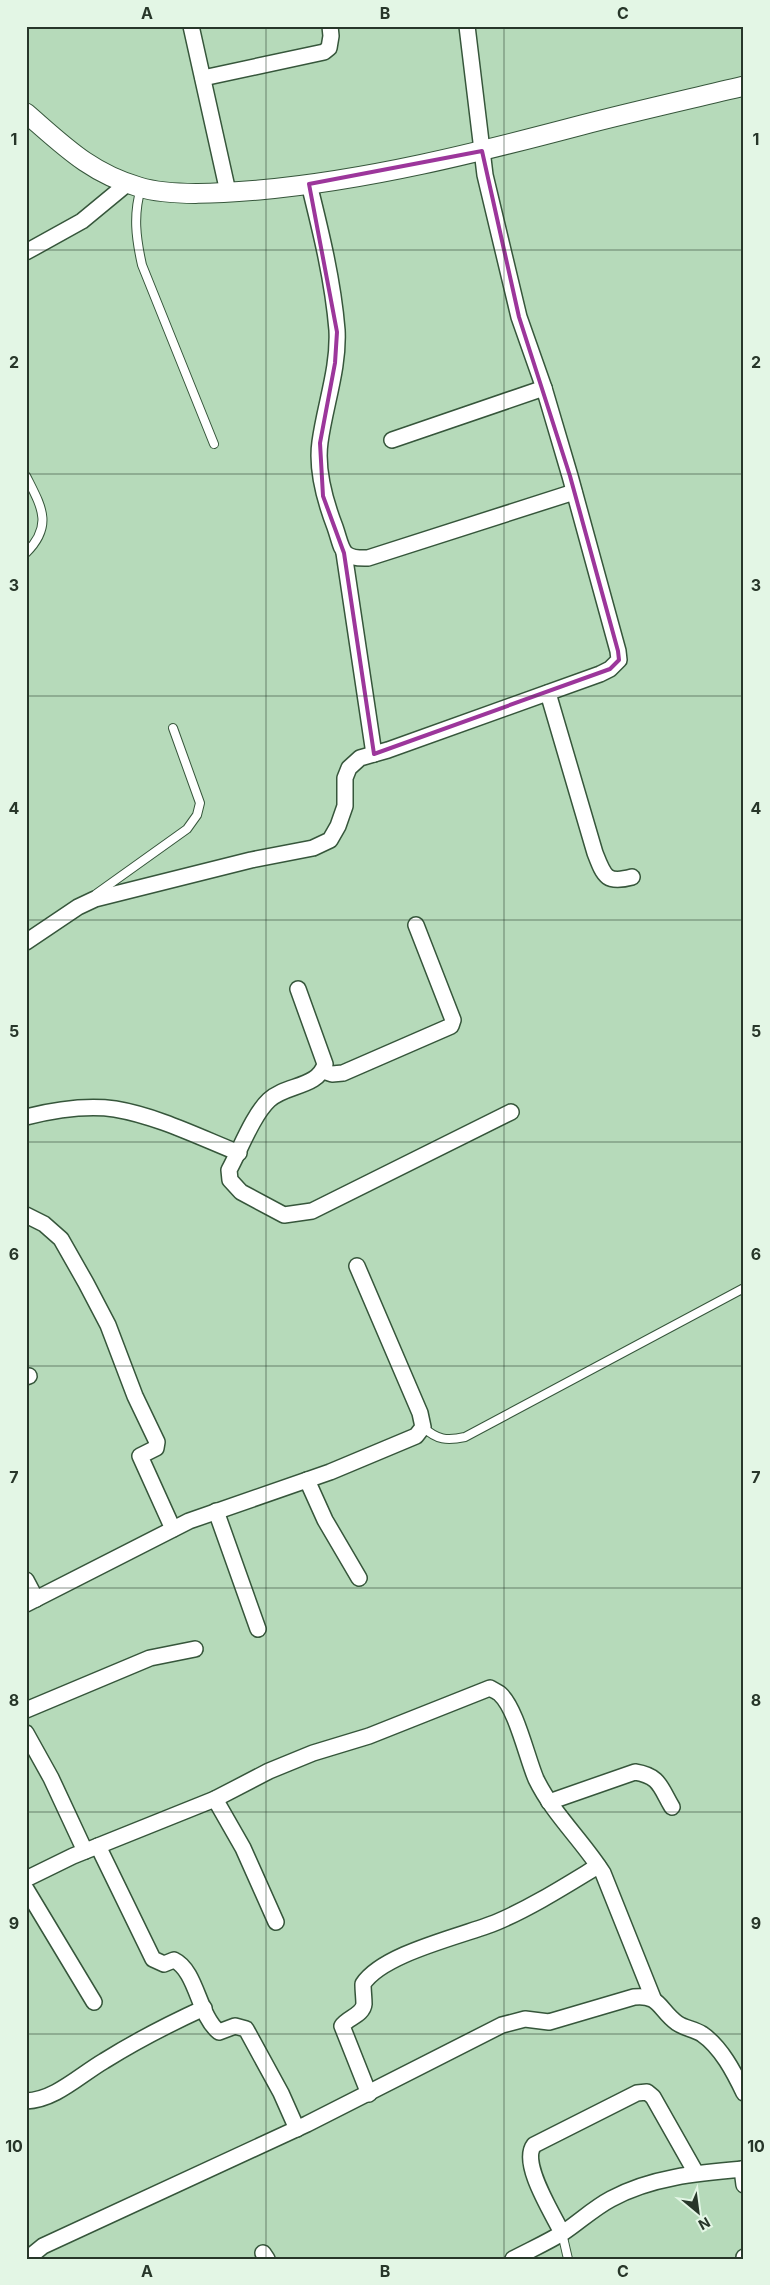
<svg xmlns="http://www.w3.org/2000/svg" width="770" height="2285" font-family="Inter,sans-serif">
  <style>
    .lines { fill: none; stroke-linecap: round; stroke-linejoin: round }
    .service-casing { stroke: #36563b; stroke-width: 10 }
    .minor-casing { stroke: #36563b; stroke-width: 18 }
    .tertiary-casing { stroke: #36563b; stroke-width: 21 }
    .service { stroke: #fff; stroke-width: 8 }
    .minor { stroke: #fff; stroke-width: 15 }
    .tertiary { stroke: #fff; stroke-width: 19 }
    .marked { fill: none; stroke: #9c369b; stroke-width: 4; stroke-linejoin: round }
    .grid { fill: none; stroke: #273629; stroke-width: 1; stroke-opacity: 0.55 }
    .neatline { fill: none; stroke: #273629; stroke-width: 2 }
    .grid-label { font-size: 16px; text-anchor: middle; font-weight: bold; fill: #273629 }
  </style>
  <rect width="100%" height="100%" fill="#b6daba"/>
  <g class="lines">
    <g class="service-casing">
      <g id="service">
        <path d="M 141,188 C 133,215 136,238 142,265 L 214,444"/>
        <path d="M 26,476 C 41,506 54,525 26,553"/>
        <path d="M 96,894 L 187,829 L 197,815 L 200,803 L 173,728"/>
        <path d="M 423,1427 C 437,1440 447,1441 465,1437 L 744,1288"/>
        <path d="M 562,2233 L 568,2259"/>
      </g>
    </g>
    <g class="minor-casing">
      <g id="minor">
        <path d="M 191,26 L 228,192"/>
        <path d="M 203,78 L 324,52 L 329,48 L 331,36 L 330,26"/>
        <path d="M 309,184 C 321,232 333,281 337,330 C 339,368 325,405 320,442 C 316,470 325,501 335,527 C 343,550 340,559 368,558 L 574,492"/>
        <path d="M 26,252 L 82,221 L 128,183"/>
        <path d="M 392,440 L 544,388"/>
        <path d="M 344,553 L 374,754"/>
        <path d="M 548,693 L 595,853 C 604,876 606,884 632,877"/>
        <path d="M 26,942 L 78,907 L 95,899 L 251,860 L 313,848 L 330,840 L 338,826 L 345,806 L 345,778 L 349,768 L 360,758 L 388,750 L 600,674 L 610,669 L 619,660 L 618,651 L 570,476 L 544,388 L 519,317 L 485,175 L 467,26"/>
        <path d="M 298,989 L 325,1064 C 318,1088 286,1084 269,1100 C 253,1115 240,1150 229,1170 L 230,1180 L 241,1192 L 284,1215 L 312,1211 L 511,1112"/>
        <path d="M 323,1071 L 332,1074 L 343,1073 L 451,1026 L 453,1020 L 416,925"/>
        <path d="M 26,1117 C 54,1110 86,1105 115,1109 C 157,1116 199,1137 239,1153"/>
        <path d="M 26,1215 L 44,1224 L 61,1239 L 86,1283 L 108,1325 L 135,1396 L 157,1442 L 156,1448 L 140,1456 L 173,1529"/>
        <path d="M 26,1377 L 29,1376"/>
        <path d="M 307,1480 L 325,1520 L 359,1578"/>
        <path d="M 216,1511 L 258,1629"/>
        <path d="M 26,1580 L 36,1599"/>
        <path d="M 26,1604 L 189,1521 L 330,1472 L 416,1436 L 423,1427 L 420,1413 L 357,1266"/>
        <path d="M 26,1710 L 150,1658 L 195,1649"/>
        <path d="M 26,1733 L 51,1778 L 85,1851"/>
        <path d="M 215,1799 L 243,1848 L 276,1922"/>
        <path d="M 549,1802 L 635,1772 C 660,1776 660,1787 672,1807"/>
        <path d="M 98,1846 L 153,1959 L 164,1964 L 174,1960 C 197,1971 198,2015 219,2032 L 235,2026 L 246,2029 L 281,2093 L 297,2129"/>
        <path d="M 26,1879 L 73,1856 L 215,1799 L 269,1771 L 313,1753 L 369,1736 L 490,1688 C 493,1690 498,1692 500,1694 C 516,1708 527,1758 536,1779 C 553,1814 582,1840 603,1873 L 653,1998"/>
        <path d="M 26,1889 L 94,2002"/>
        <path d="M 369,2094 L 342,2026 C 347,2018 363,2015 364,2004 C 364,1998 363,1991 363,1984 C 383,1953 463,1936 497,1922 C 532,1907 565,1886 598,1866"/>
        <path d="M 26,2101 C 55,2100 80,2075 104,2061 C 136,2041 169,2024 204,2008"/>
        <path d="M 742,2169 L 744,2185"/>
        <path d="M 562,2233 C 553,2214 520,2163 534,2145 L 637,2093 L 647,2092 L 653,2097 L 696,2173"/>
        <path d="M 263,2253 L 267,2259"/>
        <path d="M 27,2259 L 43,2246 L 307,2124 L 502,2025 L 525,2019 L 549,2022 L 634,1997 C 660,1994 659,2010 677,2023 C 684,2028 694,2029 702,2034 C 721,2047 734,2072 744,2093"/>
        <path d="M 513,2259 C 530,2250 548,2242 564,2232 C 579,2222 594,2208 611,2199 C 651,2177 698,2173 744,2169"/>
        <path d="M 744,2259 L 744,2257"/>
      </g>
    </g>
    <g class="tertiary-casing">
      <path id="tertiary" d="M 26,113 C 63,145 90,173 139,187 C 172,197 224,193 259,190 C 369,180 476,153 582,125 C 636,111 690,99 744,86"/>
    </g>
    <use href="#service" class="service"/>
    <use href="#minor" class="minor"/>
    <use href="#tertiary" class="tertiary"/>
  </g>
  <path class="marked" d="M 482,151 L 519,317 L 570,476 L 618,651 L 619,660 L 610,669 L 374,754 L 344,553 L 323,496 L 320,443 L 335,363 L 337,332 L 309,184 Z"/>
  <path class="grid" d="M 266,26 L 266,2259M 504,26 L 504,2259M 26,250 L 744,250M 26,474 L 744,474M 26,696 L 744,696M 26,920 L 744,920M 26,1142 L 744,1142M 26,1366 L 744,1366M 26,1588 L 744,1588M 26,1812 L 744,1812M 26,2034 L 744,2034"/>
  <rect width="770" height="2285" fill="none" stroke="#e3f6e5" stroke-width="55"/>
  <g transform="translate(698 2212) rotate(151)" stroke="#e3f6e5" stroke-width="4" paint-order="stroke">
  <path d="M0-4L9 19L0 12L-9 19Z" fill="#273629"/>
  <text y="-8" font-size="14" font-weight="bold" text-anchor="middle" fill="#273629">N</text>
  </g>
  <rect x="28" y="28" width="714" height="2230" class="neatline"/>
  <g class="grid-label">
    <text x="147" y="19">A</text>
    <text x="385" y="19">B</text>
    <text x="623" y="19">C</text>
    <text x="14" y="145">1</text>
    <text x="756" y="145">1</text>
    <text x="14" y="368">2</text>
    <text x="756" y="368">2</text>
    <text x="14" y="591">3</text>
    <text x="756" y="591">3</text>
    <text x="14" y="814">4</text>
    <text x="756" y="814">4</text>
    <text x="14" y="1037">5</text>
    <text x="756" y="1037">5</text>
    <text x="14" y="1260">6</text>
    <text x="756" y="1260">6</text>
    <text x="14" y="1483">7</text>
    <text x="756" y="1483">7</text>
    <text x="14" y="1706">8</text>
    <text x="756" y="1706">8</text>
    <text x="14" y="1929">9</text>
    <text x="756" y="1929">9</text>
    <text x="14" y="2152">10</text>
    <text x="756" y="2152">10</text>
    <text x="147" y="2277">A</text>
    <text x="385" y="2277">B</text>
    <text x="623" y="2277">C</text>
  </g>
</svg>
